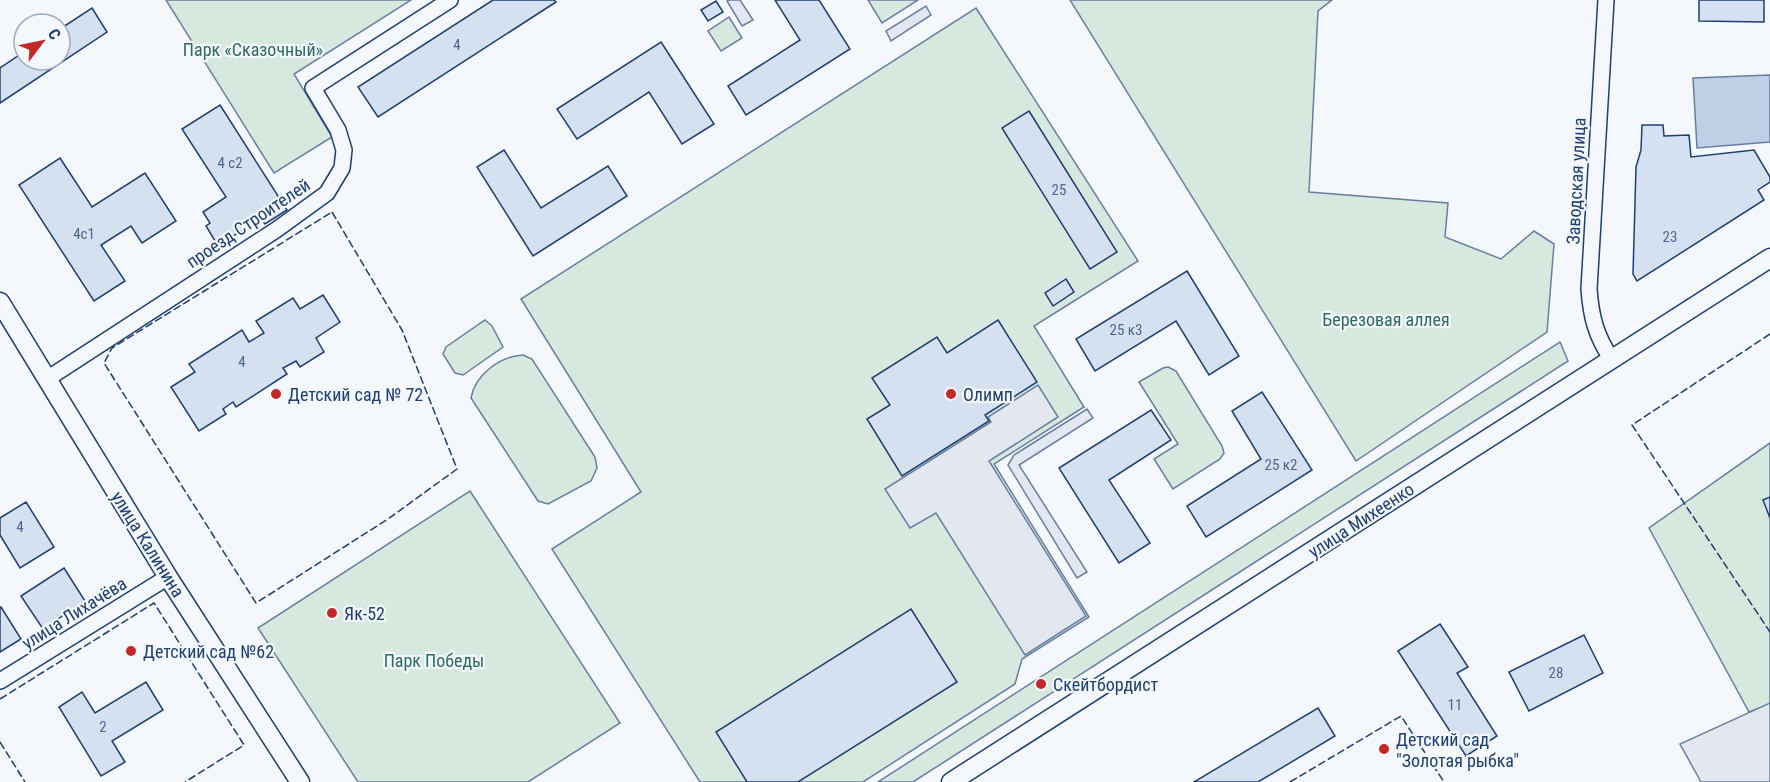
<svg xmlns="http://www.w3.org/2000/svg" width="1770" height="782" font-family="'Roboto Condensed',sans-serif">
  <style>
    .green { fill: #d7e8df; stroke: #687fa3; stroke-width: 1.5 }
    .parking { fill: #e3e8f0; stroke: #687fa3; stroke-width: 1.5 }
    .water { fill: #bed0e5; stroke: #687fa3; stroke-width: 1.5 }
    .building { fill: #d5e0f0; stroke: #1d3f73; stroke-width: 1.5 }
    .lines { fill: none; stroke-linecap: round; stroke-linejoin: round }
    .minor-casing { stroke: #1d3f73; stroke-width: 18 }
    .tertiary-casing { stroke: #1d3f73; stroke-width: 21 }
    .minor { stroke: #f4f7fb; stroke-width: 15 }
    .tertiary { stroke: #f4f7fb; stroke-width: 18 }
    .fence { stroke: #1d3f73; stroke-width: 1.5; stroke-dasharray: 8 3; stroke-linecap: butt }
    .poi-dot { fill: #c62828; stroke: #f4f7fb; stroke-width: 2 }
    .labels { text-anchor: middle; dominant-baseline: central; stroke-width: 4.5; stroke-linejoin: round; paint-order: stroke }
    .number-label { font-size: 15px; fill: #4b6792 }
    .park-label { font-size: 18px; fill: #2c6c60; stroke: #f4f7fb }
    .street-label { font-size: 18px; fill: #1d3f73; stroke: #f4f7fb }
    .poi-label { font-size: 18px; fill: #1d3f73; stroke: #f4f7fb; text-anchor: start }
  </style>
  <rect width="100%" height="100%" fill="#f4f7fb"/>
  <g class="green">
    <path d="M 166,0 L 411,0 L 294,74 L 332,137 L 274,173 Z"/>
    <path d="M 868,0 L 918,0 L 882,23 Z"/>
    <path d="M 1070,0 L 1332,0 L 1318,11 L 1309,192 L 1448,203 L 1445,237 L 1501,259 L 1534,231 L 1554,244 L 1547,332 L 1356,461 Z"/>
    <path d="M 976,8 L 1138,261 L 1034,326 L 1084,407 L 994,464 L 1089,617 L 1022,659 L 1015,684 L 863,782 L 700,782 L 552,549 L 641,492 L 521,299 Z"/>
    <path d="M 729,17 L 742,38 L 721,51 L 708,31 Z"/>
    <path d="M 485,320 L 492,326 L 503,347 L 463,375 L 455,373 L 443,354 L 446,347 Z"/>
    <path d="M 1560,342 L 1568,361 L 913,782 L 878,782 Z"/>
    <path d="M 523,355 L 532,359 L 595,457 L 597,468 L 591,481 L 548,504 L 538,501 L 471,398 C 475,375 500,356 523,355 Z"/>
    <path d="M 1168,367 L 1176,371 L 1222,446 L 1224,453 L 1220,459 L 1173,489 L 1154,459 L 1178,444 L 1139,382 L 1163,368 Z"/>
    <path d="M 1770,443 L 1770,704 L 1749,712 L 1649,528 Z"/>
    <path d="M 470,491 L 620,723 L 528,782 L 358,782 L 258,628 Z"/>
  </g>
  <g class="parking">
    <path d="M 729,0 L 740,0 L 753,20 L 742,26 L 727,1 Z"/>
    <path d="M 926,6 L 931,15 L 891,41 L 886,31 Z"/>
    <path d="M 1038,385 L 1058,417 L 989,461 L 1086,616 L 1025,655 L 936,513 L 910,528 L 885,489 L 991,422 L 988,417 Z"/>
    <path d="M 1087,409 L 1093,418 L 1019,465 L 1087,572 L 1077,578 L 1008,465 L 1014,455 Z"/>
    <path d="M 1770,703 L 1770,782 L 1701,782 L 1680,744 Z"/>
  </g>
  <path class="water" d="M 1770,75 L 1770,142 L 1697,148 L 1693,78 Z"/>
  <g class="building">
    <path d="M 493,0 L 554,0 L 556,2 L 378,117 L 358,87 Z"/>
    <path d="M 775,0 L 819,0 L 850,49 L 746,115 L 728,86 L 800,40 Z"/>
    <path d="M 1699,0 L 1764,0 L 1764,22 L 1699,21 Z"/>
    <path d="M 716,1 L 723,12 L 708,21 L 701,10 Z"/>
    <path d="M 92,8 L 107,32 L 0,103 L 0,68 L 24,52 L 24,60 L 60,60 L 60,29 Z"/>
    <path d="M 661,42 L 714,124 L 682,144 L 649,92 L 577,139 L 557,109 Z"/>
    <path d="M 220,105 L 287,210 L 265,224 L 261,218 L 218,246 L 206,226 L 210,223 L 203,212 L 226,197 L 182,129 Z"/>
    <path d="M 1029,111 L 1117,252 L 1090,269 L 1002,128 Z"/>
    <path d="M 1642,125 L 1663,125 L 1664,136 L 1689,135 L 1691,157 L 1754,150 L 1770,177 L 1770,182 L 1758,190 L 1764,200 L 1637,281 L 1633,274 L 1636,167 L 1641,150 Z"/>
    <path d="M 504,150 L 541,208 L 608,166 L 627,196 L 533,256 L 477,167 Z"/>
    <path d="M 60,158 L 92,207 L 145,173 L 176,221 L 142,243 L 131,226 L 101,245 L 125,281 L 94,301 L 19,185 Z"/>
    <path d="M 1187,271 L 1239,356 L 1209,375 L 1176,321 L 1095,371 L 1076,339 Z"/>
    <path d="M 1066,279 L 1074,292 L 1053,306 L 1045,293 Z"/>
    <path d="M 323,295 L 340,322 L 316,338 L 324,352 L 300,367 L 296,361 L 283,368 L 287,374 L 236,407 L 233,402 L 223,409 L 226,414 L 199,431 L 171,387 L 195,372 L 189,364 L 242,330 L 249,342 L 264,333 L 256,321 L 293,298 L 300,309 Z"/>
    <path d="M 998,320 L 1037,382 L 985,415 L 989,421 L 902,476 L 867,419 L 890,405 L 872,378 L 937,337 L 947,353 Z"/>
    <path d="M 1262,392 L 1312,470 L 1206,537 L 1187,506 L 1261,459 L 1232,411 Z"/>
    <path d="M 1151,410 L 1171,440 L 1109,480 L 1150,543 L 1119,563 L 1059,468 Z"/>
    <path d="M 1770,497 L 1770,518 L 1763,500 Z"/>
    <path d="M 26,502 L 54,547 L 20,568 L 0,535 L 0,518 Z"/>
    <path d="M 64,568 L 85,601 L 43,629 L 21,596 Z"/>
    <path d="M 1,607 L 21,639 L 0,652 L 0,608 Z"/>
    <path d="M 911,609 L 957,682 L 798,782 L 747,782 L 716,732 Z"/>
    <path d="M 1440,624 L 1468,667 L 1457,673 L 1497,736 L 1466,756 L 1398,651 Z"/>
    <path d="M 1584,635 L 1603,673 L 1529,711 L 1509,672 Z"/>
    <path d="M 146,682 L 163,710 L 112,741 L 125,762 L 101,776 L 59,707 L 82,692 L 95,713 Z"/>
    <path d="M 1318,708 L 1335,736 L 1258,782 L 1194,782 Z"/>
  </g>
  <g class="lines">
    <g class="minor-casing">
      <g id="minor">
        <path d="M 1606,0 L 1589,289 C 1591,317 1596,336 1612,360"/>
        <path d="M 47,379 L 276,230 L 327,193 L 342,168 L 344,150 L 338,130 L 313,88 L 450,0"/>
        <path d="M 0,681 L 168,577"/>
      </g>
    </g>
    <g class="tertiary-casing">
      <g id="tertiary">
        <path d="M 0,302 L 168,577 L 300,782"/>
        <path d="M 951,782 L 1770,258"/>
      </g>
    </g>
    <use href="#minor" class="minor"/>
    <use href="#tertiary" class="tertiary"/>
    <g class="fence">
      <path d="M 332,212 L 402,330 L 457,469 L 388,519 L 256,603 L 104,363 L 112,348 Z"/>
      <path d="M 1770,334 L 1632,425 L 1770,632"/>
      <path d="M 0,699 L 154,603 L 244,745 L 185,782"/>
      <path d="M 0,742 L 25,782"/>
      <path d="M 1290,782 L 1401,716 L 1444,782"/>
    </g>
  </g>
  <g class="poi-dot">
    <circle cx="276" cy="394" r="6"/>
    <circle cx="951" cy="394" r="6"/>
    <circle cx="332" cy="613" r="6"/>
    <circle cx="131" cy="651" r="6"/>
    <circle cx="1041" cy="684" r="6"/>
    <circle cx="1384" cy="749" r="6"/>
  </g>
  <g class="labels">
    <g class="number-label">
      <text x="457" y="45">4</text>
      <text x="230" y="163">4 с2</text>
      <text x="1059" y="190">25</text>
      <text x="84" y="234">4с1</text>
      <text x="1670" y="237">23</text>
      <text x="1126" y="330">25 к3</text>
      <text x="242" y="362">4</text>
      <text x="1281" y="465">25 к2</text>
      <text x="20" y="527">4</text>
      <text x="1556" y="673">28</text>
      <text x="1455" y="705">11</text>
      <text x="103" y="727">2</text>
    </g>
    <g class="park-label">
      <text x="253" y="49">Парк «Сказочный»</text>
      <text x="1386" y="319">Березовая аллея</text>
      <text x="434" y="660">Парк Победы</text>
    </g>
    <g class="street-label">
      <text transform="translate(1576 181) rotate(-87)">Заводская улица</text>
      <text transform="translate(248 223) rotate(-34)">проезд Строителей</text>
      <text transform="translate(1361 520) rotate(-33)">улица Михеенко</text>
      <text transform="translate(148 544) rotate(58)">улица Калинина</text>
      <text transform="translate(74 613) rotate(-32)">улица Лихачёва</text>
    </g>
    <g class="poi-label">
      <text x="288" y="394">Детский сад № 72</text>
      <text x="963" y="394">Олимп</text>
      <text x="344" y="613">Як-52</text>
      <text x="143" y="651">Детский сад №62</text>
      <text x="1053" y="684">Скейтбордист</text>
      <text x="1396" y="739">Детский сад<tspan x="1396" dy="21">"Золотая рыбка"</tspan></text>
    </g>
  </g>
  <g transform="translate(42 42) rotate(58)"><circle r="28" fill="#f4f7fb" stroke="#9eadc5" stroke-width="1.5"/>
  <path d="M0-4.5L10 22L0 15L-10 22Z" fill="#c62828"/>
  <text y="-9" font-size="16" font-weight="bold" text-anchor="middle" fill="#1d3f73">С</text>
  </g>
</svg>
